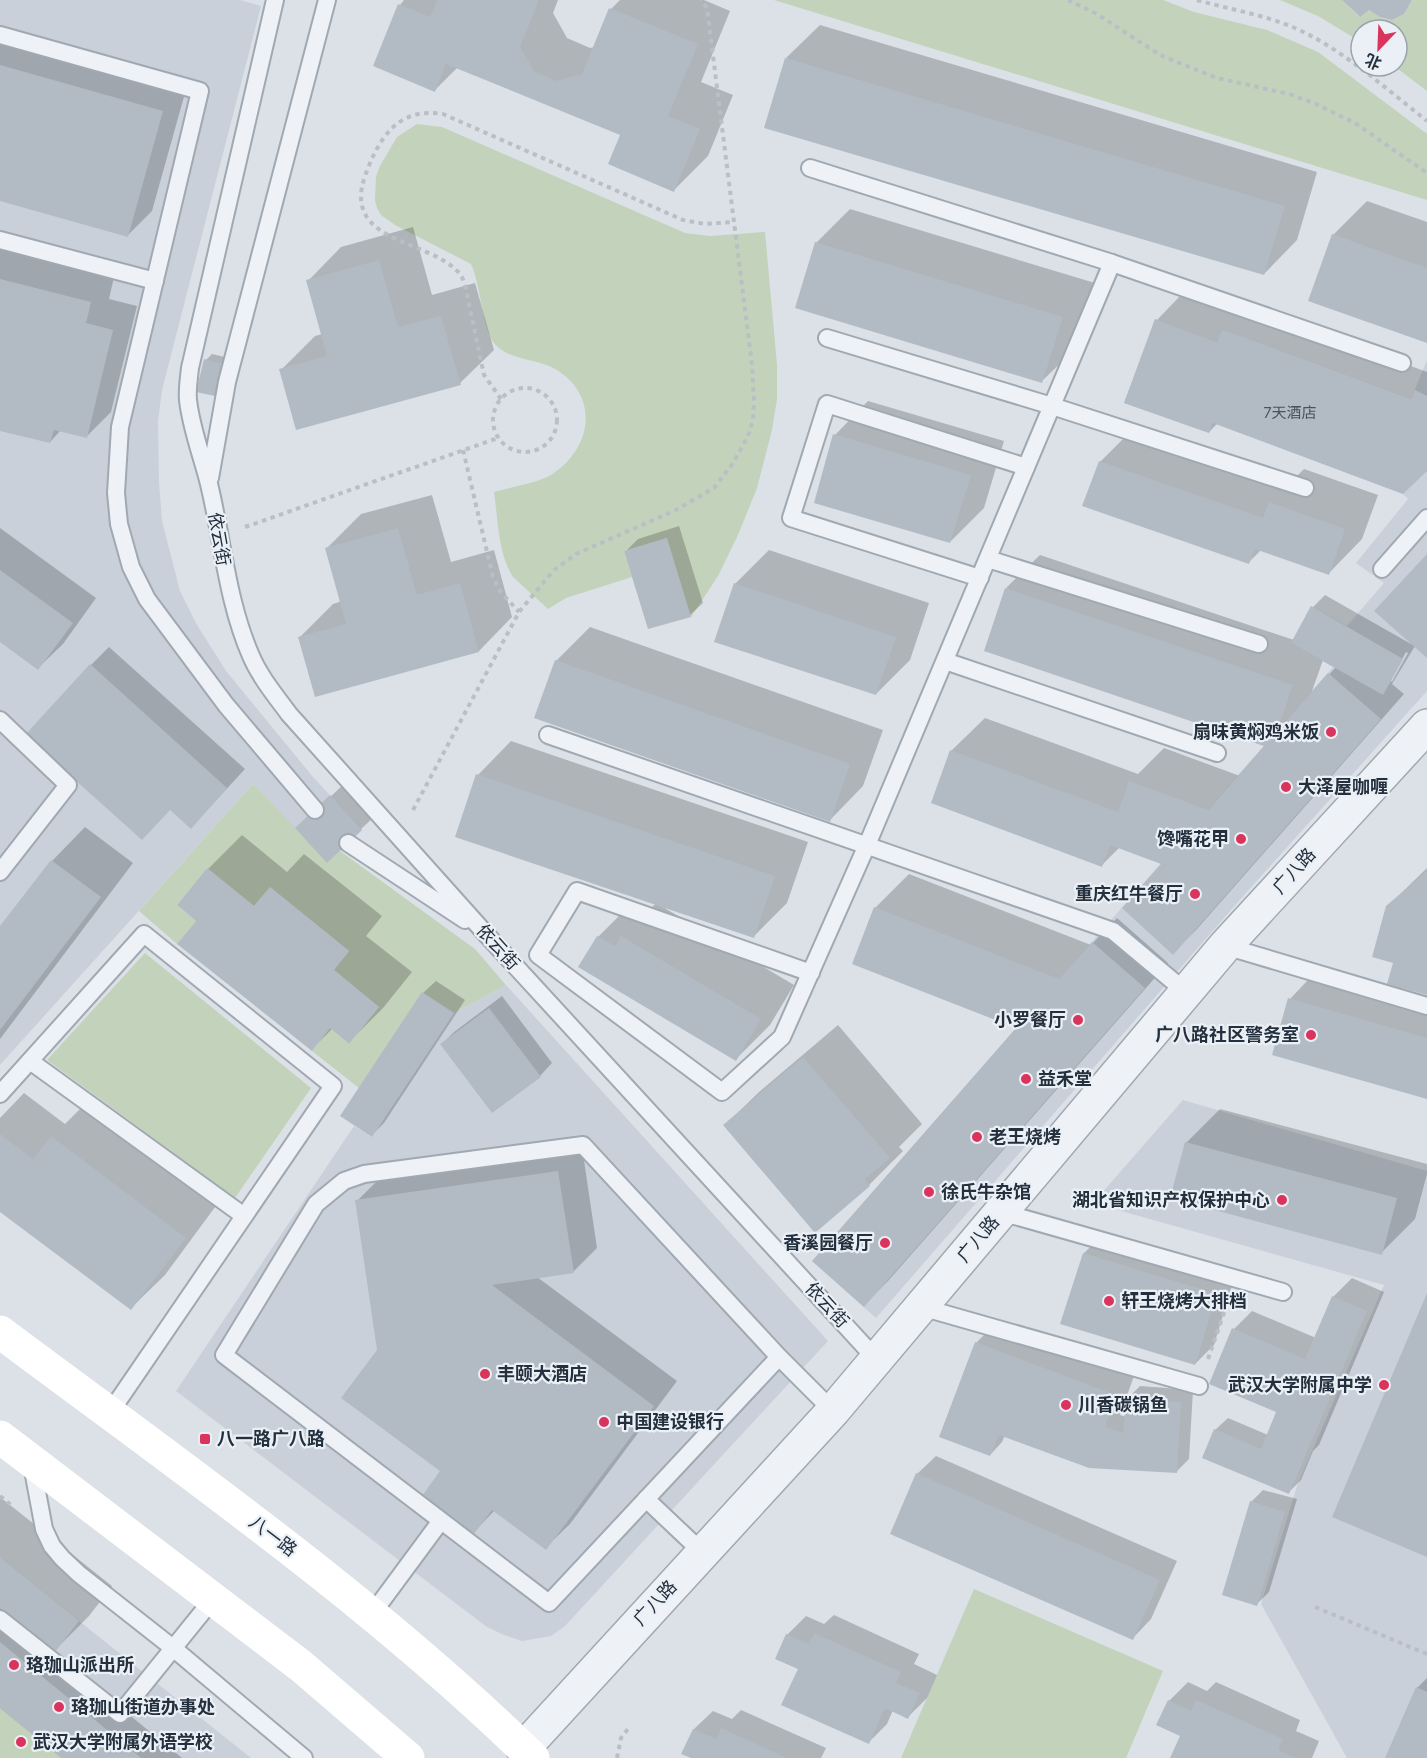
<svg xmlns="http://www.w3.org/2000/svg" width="1427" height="1758" font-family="Figtree,'Noto Sans SC',sans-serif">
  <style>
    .built { fill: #c9d0d9 }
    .green { fill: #c3d2bb }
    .shadow { fill: #0003; fill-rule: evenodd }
    .building { fill: #b2bbc4 }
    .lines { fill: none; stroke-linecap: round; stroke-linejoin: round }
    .service-casing { stroke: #a0a8b1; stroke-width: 20 }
    .tertiary-casing { stroke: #a0a8b1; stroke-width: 36 }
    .path { stroke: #b9bfc5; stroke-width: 4; stroke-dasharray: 4.5 4.5; stroke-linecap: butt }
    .service { stroke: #eef1f5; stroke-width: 16 }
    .tertiary { stroke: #eef1f5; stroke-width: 33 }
    .secondary { stroke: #fff; stroke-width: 33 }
    .poi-dot { fill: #da335c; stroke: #eaf0f5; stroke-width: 2 }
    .labels { text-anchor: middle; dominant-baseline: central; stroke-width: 4.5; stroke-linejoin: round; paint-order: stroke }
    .number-label { font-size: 15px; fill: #485360 }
    .street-label { font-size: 18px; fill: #24303e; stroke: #eaf0f5 }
    .poi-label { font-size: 18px; font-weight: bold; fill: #24303e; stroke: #eaf0f5; text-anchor: start }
  </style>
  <rect width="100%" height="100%" fill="#dbe1e7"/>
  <g class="built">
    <path d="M 0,0 L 240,0 L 261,6 L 162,390 L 158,421 L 159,483 L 162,521 L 180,591 L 197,625 L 226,671 L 313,777 L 362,830 L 327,863 L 253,784 L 0,1065 Z"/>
    <path d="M 1155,319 L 1217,342 L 1222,329 L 1411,399 L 1427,360 L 1427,691 L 1237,903 L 876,1318 L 812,1261 L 1333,667 L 1291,643 L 1311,606 L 1347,626 L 1384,583 L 1356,563 L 1408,499 L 1403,494 L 1214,423 L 1209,433 L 1124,403 Z"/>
    <path d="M 506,985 L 828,1341 L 565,1626 L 551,1636 L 522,1641 L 504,1635 L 487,1627 L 176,1391 L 354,1126 L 372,1137 L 454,1013 Z"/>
    <path d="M 1183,1100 L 1427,1171 L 1427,1758 L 1347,1758 L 1261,1604 L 1297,1486 L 1384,1285 L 1093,1203 Z"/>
    <path d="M 0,1557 L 79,1621 L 251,1758 L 0,1758 Z"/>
  </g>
  <g class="green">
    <path d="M 774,0 L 1163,0 L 1194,12 L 1267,30 L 1318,52 L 1427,134 L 1427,200 Z"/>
    <path d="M 1280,0 L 1342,0 L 1359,17 L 1369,10 L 1380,17 L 1392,20 L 1404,14 L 1412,0 L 1427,0 L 1427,91 L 1394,66 L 1397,66 L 1397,30 L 1361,30 L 1361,42 L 1318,16 Z"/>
    <path d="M 417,124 L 442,127 L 685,233 L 710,236 L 765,232 L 777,365 L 777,399 L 772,430 L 757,488 L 738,535 L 718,576 L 691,617 L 666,538 L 624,551 L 632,577 L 566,598 L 548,609 L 513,577 C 498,554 498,519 494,492 C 511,487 537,483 551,475 C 592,449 600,397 557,370 C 538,358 508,361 494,343 C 483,330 480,282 471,264 L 395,225 L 381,215 L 377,208 L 375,200 L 376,177 L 380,166 L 397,137 Z"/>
    <path d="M 253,784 L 328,862 L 340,851 L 475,949 L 506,985 L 454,1013 L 359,1088 L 312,1051 L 330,1028 L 349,1044 L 379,1007 L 334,970 L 349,951 L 270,887 L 254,906 L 207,868 L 177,905 L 196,921 L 177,944 L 139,911 Z"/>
    <path d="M 145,953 L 311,1088 L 235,1198 L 47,1060 Z"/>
    <path d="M 974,1589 L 1163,1671 L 1126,1758 L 901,1758 Z"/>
    <path d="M 0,1708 L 61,1758 L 0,1758 Z"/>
  </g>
  <g class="shadow">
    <path d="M 404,0 L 558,0 L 553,13 L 567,38 L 590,48 L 595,47 L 611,9 L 620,0 L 704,0 L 730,11 L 701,82 L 733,95 L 708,156 L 674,190 L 622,135 L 458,67 L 435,90 L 375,65 L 400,5 Z"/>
    <path d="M 820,25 L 1317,172 L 1297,240 L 1264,274 L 786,58 Z"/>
    <path d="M 0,34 L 187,86 L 152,211 L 128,235 L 0,199 Z"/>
    <path d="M 1367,201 L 1427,222 L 1427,342 L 1333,235 Z"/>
    <path d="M 850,209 L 1095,283 L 1076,348 L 1042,381 L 797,307 L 817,242 Z"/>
    <path d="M 413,227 L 432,295 L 475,283 L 494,350 L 460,383 L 281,370 L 315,336 L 323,334 L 308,281 L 341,247 Z"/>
    <path d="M 0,249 L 114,277 L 109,299 L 137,306 L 111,412 L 86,437 L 61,430 L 50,442 L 0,429 Z"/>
    <path d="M 1181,295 L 1237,316 L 1248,306 L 1427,372 L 1427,469 L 1218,423 L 1209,432 L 1157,320 Z"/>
    <path d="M 212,354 L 229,358 L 221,389 L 215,395 L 206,360 Z"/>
    <path d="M 868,401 L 1004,441 L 984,508 L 950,542 L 835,435 Z"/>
    <path d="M 1134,428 L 1290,483 L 1304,469 L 1378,495 L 1362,539 L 1329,573 L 1262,549 L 1249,562 L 1100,462 Z"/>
    <path d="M 432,495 L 451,562 L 494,550 L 512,617 L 479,651 L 300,637 L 333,604 L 342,601 L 327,548 L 361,514 Z"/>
    <path d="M 679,526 L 703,603 L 690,615 L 625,552 L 638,539 Z"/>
    <path d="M 0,528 L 96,598 L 63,644 L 38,668 L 0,640 Z"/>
    <path d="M 769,550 L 929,603 L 910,660 L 876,694 L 735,584 Z"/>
    <path d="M 1040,555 L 1294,640 L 1313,607 L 1325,595 L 1411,644 L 1427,556 L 1427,656 L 1415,646 L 1392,684 L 1404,694 L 1197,929 L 1173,953 L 1163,863 L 1120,847 L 1102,865 L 951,751 L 985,718 L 1138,774 L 1164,748 L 1240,776 L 1267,745 L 1006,588 ZM 1406,652 L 1408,653 L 1392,682 L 1390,680 ZM 1323,660 L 1336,667 L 1311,694 Z"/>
    <path d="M 590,627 L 883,730 L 863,786 L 830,820 L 556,661 Z"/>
    <path d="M 109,647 L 245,769 L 209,808 L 91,665 Z"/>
    <path d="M 511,741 L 808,842 L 787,903 L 753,937 L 663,907 L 794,985 L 770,1025 L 736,1059 L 581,967 L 598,937 L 632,903 L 647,912 L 656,903 L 478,775 Z"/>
    <path d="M 344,784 L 374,817 L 361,829 L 310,816 Z"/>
    <path d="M 85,827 L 133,863 L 0,1039 L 0,928 L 52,861 Z"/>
    <path d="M 242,835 L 287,872 L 304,854 L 382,916 L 366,936 L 412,972 L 383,1008 L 349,1042 L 333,1028 L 312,1049 L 198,920 L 179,905 L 208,869 Z"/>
    <path d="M 1427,868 L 1427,993 L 1395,962 L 1388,906 Z"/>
    <path d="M 909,874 L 1091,945 L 1117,918 L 1168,963 L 888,1281 L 864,1305 L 1019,1028 L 875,908 Z"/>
    <path d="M 1308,980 L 1427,1014 L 1427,1098 L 1290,999 Z"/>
    <path d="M 436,981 L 465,1000 L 384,1123 L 372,1135 L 423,993 Z"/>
    <path d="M 502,996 L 552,1063 L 540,1076 L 492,1111 L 442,1044 L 454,1032 Z"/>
    <path d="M 838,1025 L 922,1124 L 899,1147 L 903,1151 L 869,1185 L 815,1231 L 725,1125 L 759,1092 Z"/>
    <path d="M 24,1093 L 65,1124 L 85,1104 L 218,1203 L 165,1275 L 131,1308 L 0,1211 L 0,1118 Z"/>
    <path d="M 1220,1109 L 1427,1164 L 1427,1174 L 1415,1219 L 1381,1253 L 1186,1143 Z"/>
    <path d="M 582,1147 L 597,1248 L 573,1272 L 537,1277 L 677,1381 L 570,1524 L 545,1548 L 495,1510 L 473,1533 L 379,1350 L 357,1201 L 381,1177 Z"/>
    <path d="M 1103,1235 L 1235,1275 L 1214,1345 L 1195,1364 L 1084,1253 Z"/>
    <path d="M 1352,1278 L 1384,1292 L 1319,1445 L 1313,1451 L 1301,1480 L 1289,1492 L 1215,1430 L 1228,1418 L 1268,1435 L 1278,1411 L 1234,1329 L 1252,1311 L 1316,1338 L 1333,1297 Z"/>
    <path d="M 989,1330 L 1040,1350 L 1046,1344 L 1134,1376 L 1120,1415 L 1126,1417 L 1127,1399 L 1140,1386 L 1193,1390 L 1189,1459 L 1176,1472 L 1005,1435 L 1002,1442 L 990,1455 L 976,1343 Z"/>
    <path d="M 936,1456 L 1177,1561 L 1151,1619 L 1133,1638 L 917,1474 Z"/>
    <path d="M 1263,1490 L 1297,1499 L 1269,1592 L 1257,1604 L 1251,1502 Z"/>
    <path d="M 0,1497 L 112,1586 L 89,1616 L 55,1650 L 30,1629 L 28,1632 L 182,1758 L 62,1758 L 0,1708 Z"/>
    <path d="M 834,1615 L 919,1654 L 914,1664 L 937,1675 L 927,1698 L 908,1717 L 893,1710 L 887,1724 L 868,1743 L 800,1668 L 787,1635 L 806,1616 L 824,1624 Z"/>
    <path d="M 1427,1678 L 1427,1758 L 1387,1758 L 1417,1688 Z"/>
    <path d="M 1188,1682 L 1207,1691 L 1216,1682 L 1300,1720 L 1296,1731 L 1319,1741 L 1312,1758 L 1171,1758 L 1182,1735 L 1169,1701 Z"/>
    <path d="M 741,1710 L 826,1748 L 821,1758 L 694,1758 L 683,1753 L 694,1729 L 713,1711 L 732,1719 Z"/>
  </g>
  <g class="building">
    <path d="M 437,0 L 539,0 L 520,47 L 534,71 L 556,81 L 582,74 L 609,8 L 698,44 L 668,116 L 700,129 L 674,192 L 608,164 L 620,135 L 446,64 L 435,92 L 373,66 L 398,4 L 430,17 Z"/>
    <path d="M 1342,0 L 1412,0 L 1404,14 L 1392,20 L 1380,17 L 1369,10 L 1360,17 Z"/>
    <path d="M 785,58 L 1285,206 L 1264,275 L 764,128 Z"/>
    <path d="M 0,65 L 163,111 L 128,237 L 0,201 Z"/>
    <path d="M 1332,234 L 1427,268 L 1427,343 L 1308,301 Z"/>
    <path d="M 815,242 L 1063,317 L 1042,383 L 795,308 Z"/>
    <path d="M 379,260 L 398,327 L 441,316 L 461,385 L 296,430 L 279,369 L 327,356 L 306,280 Z"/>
    <path d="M 0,279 L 91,302 L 86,323 L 113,330 L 87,438 L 54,430 L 50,443 L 0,431 Z"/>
    <path d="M 1155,319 L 1217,342 L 1222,329 L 1411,399 L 1415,390 L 1427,396 L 1427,471 L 1403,494 L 1213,423 L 1209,433 L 1124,403 Z"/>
    <path d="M 204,359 L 224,364 L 215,396 L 196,392 Z"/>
    <path d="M 833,434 L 971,475 L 950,543 L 814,503 Z"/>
    <path d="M 1099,461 L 1263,518 L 1269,502 L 1345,529 L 1329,575 L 1255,549 L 1249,564 L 1082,506 Z"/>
    <path d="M 398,528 L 417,595 L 460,583 L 479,652 L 315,697 L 298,637 L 346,624 L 325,548 Z"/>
    <path d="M 667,538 L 691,617 L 648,629 L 624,551 Z"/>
    <path d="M 1427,554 L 1427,658 L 1374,611 Z"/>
    <path d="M 0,570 L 73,623 L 38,670 L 0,642 Z"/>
    <path d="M 734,583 L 896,637 L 876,695 L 714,642 Z"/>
    <path d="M 1005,588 L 1293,685 L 1277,731 L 1328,673 L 1381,719 L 1173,955 L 1122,908 L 1161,864 L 1110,845 L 1102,867 L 931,803 L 950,750 L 1118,812 L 1129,781 L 1208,810 L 1264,746 L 984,651 Z"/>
    <path d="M 1311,606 L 1403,659 L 1383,695 L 1291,643 Z"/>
    <path d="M 555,660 L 850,764 L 830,822 L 534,718 Z"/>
    <path d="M 90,664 L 227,788 L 191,829 L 170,810 L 142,840 L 25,735 Z"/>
    <path d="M 476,774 L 775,876 L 754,938 L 455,837 Z"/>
    <path d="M 330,795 L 362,830 L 327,863 L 295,828 Z"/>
    <path d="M 51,860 L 101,897 L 0,1030 L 0,926 Z"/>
    <path d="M 207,868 L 254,906 L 270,887 L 349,951 L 334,970 L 379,1007 L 349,1044 L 330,1028 L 312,1051 L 177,944 L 196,921 L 177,905 Z"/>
    <path d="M 1427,871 L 1427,995 L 1387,984 L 1393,963 L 1372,957 L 1386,906 Z"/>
    <path d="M 874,907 L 1059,979 L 1092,942 L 1145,988 L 864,1307 L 812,1261 L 1016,1028 L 852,964 Z"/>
    <path d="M 597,936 L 615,946 L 621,936 L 761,1019 L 736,1061 L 578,967 Z"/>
    <path d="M 422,992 L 454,1013 L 372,1137 L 340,1116 Z"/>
    <path d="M 1288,998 L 1427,1038 L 1427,1099 L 1272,1055 Z"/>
    <path d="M 489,1008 L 541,1077 L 492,1113 L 440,1044 Z"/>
    <path d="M 803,1057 L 890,1158 L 865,1179 L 870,1186 L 815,1233 L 723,1125 Z"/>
    <path d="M 0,1134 L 33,1159 L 51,1136 L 186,1238 L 131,1310 L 0,1212 Z"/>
    <path d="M 1185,1142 L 1397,1198 L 1382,1255 L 1170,1198 Z"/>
    <path d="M 558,1171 L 574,1273 L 492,1285 L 654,1406 L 546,1550 L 492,1510 L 473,1535 L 422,1496 L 440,1471 L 341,1398 L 377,1350 L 355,1200 Z"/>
    <path d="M 1083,1253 L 1217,1294 L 1195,1365 L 1060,1324 Z"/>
    <path d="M 1427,1293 L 1427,1557 L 1332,1517 Z"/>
    <path d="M 1332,1296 L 1367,1311 L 1289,1494 L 1202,1458 L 1214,1429 L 1261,1449 L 1276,1412 L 1209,1384 L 1232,1328 L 1305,1359 Z"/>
    <path d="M 975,1342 L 1116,1395 L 1105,1426 L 1123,1433 L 1126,1398 L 1181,1402 L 1177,1473 L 1089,1468 L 999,1435 L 990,1456 L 939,1437 Z"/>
    <path d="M 916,1473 L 1160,1580 L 1133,1640 L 890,1534 Z"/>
    <path d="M 1250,1501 L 1285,1512 L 1257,1606 L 1222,1595 Z"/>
    <path d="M 0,1557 L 79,1621 L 55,1652 L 0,1608 Z"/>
    <path d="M 814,1633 L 901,1672 L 896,1683 L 920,1693 L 908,1719 L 885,1708 L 869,1744 L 781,1705 L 798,1669 L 775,1659 L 786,1634 L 809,1644 Z"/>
    <path d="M 0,1642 L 55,1687 L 141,1758 L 61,1758 L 0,1708 Z"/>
    <path d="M 1416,1687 L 1427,1692 L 1427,1758 L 1385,1758 Z"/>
    <path d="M 1168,1700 L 1191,1711 L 1196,1700 L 1283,1739 L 1278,1750 L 1296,1758 L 1170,1758 L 1180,1736 L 1156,1725 Z"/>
    <path d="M 721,1728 L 787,1758 L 691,1758 L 681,1754 L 693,1729 L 716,1739 Z"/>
  </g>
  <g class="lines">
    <g class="service-casing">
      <g id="service">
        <path d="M 275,0 L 190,368 C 189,378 187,389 188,400 C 191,428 202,456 209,484 C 223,542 227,601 251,656 C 260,677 275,695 289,714 L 485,933 L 877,1360"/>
        <path d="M 0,35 L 200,91 L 120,427 L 116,493 L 119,524 L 131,567 L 147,599 L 226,705 L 315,810"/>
        <path d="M 810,168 L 1112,263 L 1402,363"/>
        <path d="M 0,240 L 155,281"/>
        <path d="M 827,338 L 1052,406 L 1305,488"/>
        <path d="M 210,478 L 227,382 L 327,0"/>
        <path d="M 988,559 L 1259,644"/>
        <path d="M 1382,569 L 1427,518"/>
        <path d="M 980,578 L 791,518 L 827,404 L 1026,467"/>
        <path d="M 945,661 L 1217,753"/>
        <path d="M 0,720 L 68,785 L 0,872"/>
        <path d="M 548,735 L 1113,931 L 1186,992"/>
        <path d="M 348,843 L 465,920"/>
        <path d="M 1225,946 L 1427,1006"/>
        <path d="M 811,973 L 577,891 L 538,955 L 722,1092 L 782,1037 L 867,845 L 1112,263"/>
        <path d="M 30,1061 L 244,1216"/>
        <path d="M 0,1094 L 144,934 L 333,1086 L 109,1414"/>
        <path d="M 1001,1212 L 1283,1292"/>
        <path d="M 921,1307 L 1199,1386"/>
        <path d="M 779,1357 L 549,1603 L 224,1355 L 316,1204 L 344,1181 L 364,1174 L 583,1145 L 779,1357 L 833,1411"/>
        <path d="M 32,1465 L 44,1529 L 52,1546 L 62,1558 L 79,1574 L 173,1648 L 304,1758"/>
        <path d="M 646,1499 L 702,1552"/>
        <path d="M 372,1614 L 440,1522"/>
        <path d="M 0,1619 L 120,1714 L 213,1599"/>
      </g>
    </g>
    <g class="tertiary-casing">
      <path id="tertiary" d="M 523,1749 L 833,1411 L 1225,946 L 1427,726"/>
    </g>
    <g class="path">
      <path d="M 1068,0 L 1097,14 L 1160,55 L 1187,66 L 1217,78 L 1289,94 L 1316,104 L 1355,123 L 1427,173"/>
      <path d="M 1197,0 C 1228,9 1260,14 1290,26 C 1339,46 1385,88 1427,121"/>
      <circle cx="525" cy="420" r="32"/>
      <path d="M 501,399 L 484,375 L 465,285 C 463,279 461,274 456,270 C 425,239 342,242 365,176 C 371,159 380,140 392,128 C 407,114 424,111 443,114 L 683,220 L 705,224 L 733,222"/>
      <path d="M 463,450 L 493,577 L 500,591 L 519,612"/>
      <path d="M 245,527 L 498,438"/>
      <path d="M 413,810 L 519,612 L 554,570 L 576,554 L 676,510 L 714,488 L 733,463 L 748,436 L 753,420 L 754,402 L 752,365 L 707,8 L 701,0"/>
      <path d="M 1208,1359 L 1227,1304"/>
      <path d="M 0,1496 L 11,1505"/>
      <path d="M 1315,1607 L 1427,1654"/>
      <path d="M 617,1758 L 621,1738 L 630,1726"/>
    </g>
    <use href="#service" class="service"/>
    <use href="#tertiary" class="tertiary"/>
    <g class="secondary">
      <path d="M 0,1332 C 182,1468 370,1599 533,1758"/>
      <path d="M 0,1437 L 301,1666 L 408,1758"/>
    </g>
  </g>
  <g class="poi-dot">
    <circle cx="1331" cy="732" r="6"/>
    <circle cx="1286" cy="787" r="6"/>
    <circle cx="1241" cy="839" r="6"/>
    <circle cx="1195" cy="894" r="6"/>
    <circle cx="1078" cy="1020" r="6"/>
    <circle cx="1311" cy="1035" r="6"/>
    <circle cx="1026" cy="1079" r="6"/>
    <circle cx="977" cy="1137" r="6"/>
    <circle cx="929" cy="1192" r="6"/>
    <circle cx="1282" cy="1200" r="6"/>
    <circle cx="885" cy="1243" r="6"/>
    <circle cx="1109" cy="1301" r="6"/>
    <circle cx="485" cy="1374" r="6"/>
    <circle cx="1384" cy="1385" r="6"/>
    <circle cx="1066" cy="1405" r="6"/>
    <circle cx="604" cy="1422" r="6"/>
    <rect x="199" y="1433" width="12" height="12" rx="3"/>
    <circle cx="14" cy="1665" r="6"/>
    <circle cx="59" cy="1707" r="6"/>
    <circle cx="21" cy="1742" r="6"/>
  </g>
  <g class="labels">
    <g class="number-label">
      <text x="1290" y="413">7天酒店</text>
    </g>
    <g class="street-label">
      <text transform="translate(219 539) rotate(80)">依云街</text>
      <text transform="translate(1294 871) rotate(-48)">广八路</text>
      <text transform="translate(498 947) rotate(48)">依云街</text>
      <text transform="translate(978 1239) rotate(-50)">广八路</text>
      <text transform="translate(827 1305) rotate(47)">依云街</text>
      <text transform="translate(273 1536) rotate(37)">八一路</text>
      <text transform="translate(655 1603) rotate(-47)">广八路</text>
    </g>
    <g class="poi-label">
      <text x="1319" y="732" text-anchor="end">扇味黄焖鸡米饭</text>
      <text x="1298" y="787">大泽屋咖喱</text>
      <text x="1229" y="839" text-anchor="end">馋嘴花甲</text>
      <text x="1183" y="894" text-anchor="end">重庆红牛餐厅</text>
      <text x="1066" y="1020" text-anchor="end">小罗餐厅</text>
      <text x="1299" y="1035" text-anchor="end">广八路社区警务室</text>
      <text x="1038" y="1079">益禾堂</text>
      <text x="989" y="1137">老王烧烤</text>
      <text x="941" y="1192">徐氏牛杂馆</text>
      <text x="1270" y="1200" text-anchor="end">湖北省知识产权保护中心</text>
      <text x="873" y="1243" text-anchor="end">香溪园餐厅</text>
      <text x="1121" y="1301">轩王烧烤大排档</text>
      <text x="497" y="1374">丰颐大酒店</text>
      <text x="1372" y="1385" text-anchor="end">武汉大学附属中学</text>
      <text x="1078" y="1405">川香碳锅鱼</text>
      <text x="616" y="1422">中国建设银行</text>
      <text x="217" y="1439">八一路广八路</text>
      <text x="26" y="1665">珞珈山派出所</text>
      <text x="71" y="1707">珞珈山街道办事处</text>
      <text x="33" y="1742">武汉大学附属外语学校</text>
    </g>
  </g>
  <g transform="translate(1379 48) rotate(203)"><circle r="28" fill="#eaf0f5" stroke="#9ba3ac" stroke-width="1.5"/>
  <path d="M0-4.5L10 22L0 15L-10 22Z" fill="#da335c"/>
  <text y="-9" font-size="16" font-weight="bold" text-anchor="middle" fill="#24303e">北</text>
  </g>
</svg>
